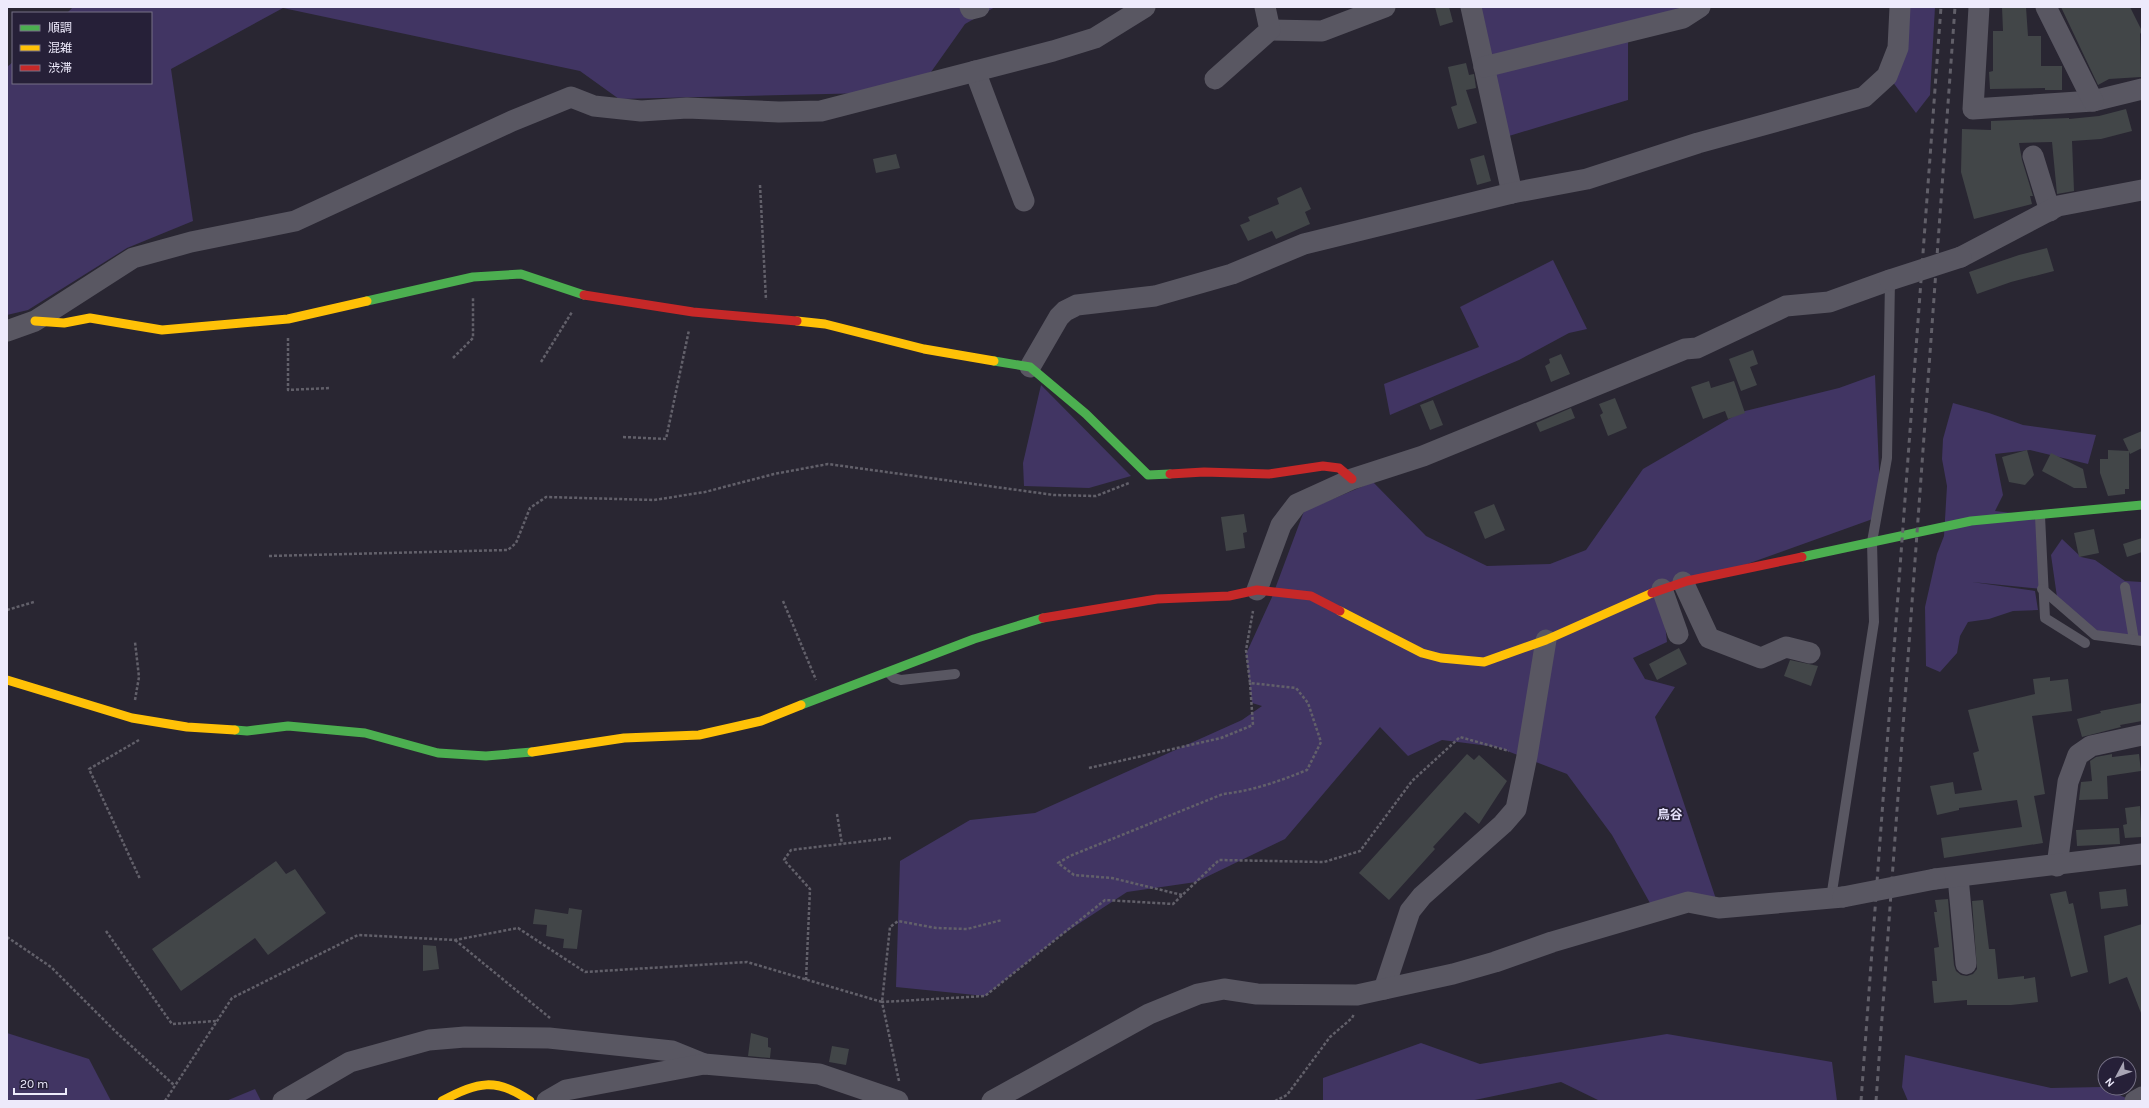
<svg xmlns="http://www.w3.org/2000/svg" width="2149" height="1108" font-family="Karla,'Noto Sans JP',sans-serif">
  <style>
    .green { fill: #413563 }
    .building { fill: #424648 }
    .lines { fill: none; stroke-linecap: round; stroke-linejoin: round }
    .path { stroke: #62606a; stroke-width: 2.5; stroke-dasharray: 3 2; stroke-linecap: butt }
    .lane { stroke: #595762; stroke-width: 10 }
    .street { stroke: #595762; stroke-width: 21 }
    .fast { stroke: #4caf50; stroke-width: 9 }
    .slow { stroke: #ffc107; stroke-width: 9 }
    .jam { stroke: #c62828; stroke-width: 9 }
    .rail { stroke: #615f69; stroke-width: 3; stroke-dasharray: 5 5; stroke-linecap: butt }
    .street-bridge { stroke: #595762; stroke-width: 21 }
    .labels { text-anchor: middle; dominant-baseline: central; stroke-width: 3.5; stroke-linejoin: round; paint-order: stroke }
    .quarter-label { font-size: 13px; font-weight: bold; fill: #e4e0fa; stroke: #262038 }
  </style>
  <rect width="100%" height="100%" fill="#292632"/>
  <g class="green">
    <path d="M 73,7 L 995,7 L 965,24 L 931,72 L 870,93 L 619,99 L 580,71 L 283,8 L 171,69 L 193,221 L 127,248 L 28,310 L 7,315 L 7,67 L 13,62 L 13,83 L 151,83 L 151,13 L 67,13 Z"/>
    <path d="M 1478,7 L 1685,7 L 1628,36 L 1628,100 L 1509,136 Z"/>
    <path d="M 1904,7 L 1935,7 L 1930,95 L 1916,113 L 1892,81 Z"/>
    <path d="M 1553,260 L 1587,329 L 1569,333 L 1519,360 L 1390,415 L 1384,384 L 1479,347 L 1460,307 Z"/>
    <path d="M 1875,375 L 1881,516 L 1725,572 L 1674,585 L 1665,624 L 1667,642 L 1633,658 L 1645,679 L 1675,687 L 1655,717 L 1719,908 L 1655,912 L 1612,835 L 1567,774 L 1497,747 L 1442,740 L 1408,756 L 1380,727 L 1285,839 L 1196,882 L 1127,892 L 1060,936 L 985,996 L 896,987 L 900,861 L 970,820 L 1035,813 L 1242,720 L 1262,706 L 1252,703 L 1246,654 L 1272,597 L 1304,511 L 1373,482 L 1426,536 L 1487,566 L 1550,564 L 1586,550 L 1643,469 L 1741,412 L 1839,388 Z"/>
    <path d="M 1041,385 L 1131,476 L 1089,488 L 1024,486 L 1023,463 Z"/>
    <path d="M 1953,403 L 1989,413 L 2023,425 L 2096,435 L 2088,464 L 2030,450 L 1995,454 L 2003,495 L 1995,511 L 2036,516 L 2042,589 L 1972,582 L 2035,591 L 2038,610 L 2013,611 L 1989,619 L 1968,622 L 1960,636 L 1957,653 L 1940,672 L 1926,666 L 1925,607 L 1937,554 L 1944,536 L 1947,486 L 1942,459 L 1943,439 Z"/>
    <path d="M 2062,539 L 2081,557 L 2095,560 L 2125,581 L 2142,582 L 2142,640 L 2099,633 L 2057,597 L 2051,555 Z"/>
    <path d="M 7,1033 L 89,1059 L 111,1101 L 7,1101 Z"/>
    <path d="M 1667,1034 L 1832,1062 L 1837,1101 L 1600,1101 L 1561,1082 L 1470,1101 L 1323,1101 L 1323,1078 L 1421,1043 L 1480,1064 Z"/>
    <path d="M 1905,1055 L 2051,1088 L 2101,1087 L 2133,1101 L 1908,1101 L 1902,1087 Z"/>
    <path d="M 255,1089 L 261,1101 L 226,1101 Z"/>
  </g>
  <g class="building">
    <path d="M 1435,7 L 1449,7 L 1453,22 L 1440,26 Z"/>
    <path d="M 2002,7 L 2026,7 L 2028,36 L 2041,36 L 2041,66 L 2062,66 L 2062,90 L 2045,90 L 2045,88 L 1990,89 L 1989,72 L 1993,71 L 1993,31 L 2003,31 Z"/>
    <path d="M 2061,7 L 2130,7 L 2142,31 L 2140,34 L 2141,77 L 2109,79 L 2098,85 Z"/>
    <path d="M 1466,63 L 1469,75 L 1474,74 L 1476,88 L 1466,90 L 1477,123 L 1458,129 L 1451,107 L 1457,105 L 1448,67 Z"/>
    <path d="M 2126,109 L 2132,131 L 2101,139 L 2072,141 L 2074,191 L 2057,194 L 2052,142 L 2019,143 L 2022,160 L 2033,196 L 2030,196 L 2032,204 L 1974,219 L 1961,172 L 1962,129 L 1991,130 L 1991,121 L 2069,118 L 2069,119 L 2099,116 Z"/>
    <path d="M 896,154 L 900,168 L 876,173 L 873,159 Z"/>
    <path d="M 1484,155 L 1491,181 L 1477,185 L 1470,159 Z"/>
    <path d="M 1301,187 L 1311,209 L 1305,212 L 1310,224 L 1276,239 L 1272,231 L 1248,241 L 1240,225 L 1250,221 L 1248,217 L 1279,204 L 1277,198 Z"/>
    <path d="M 2047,248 L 2054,271 L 2011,282 L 1977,294 L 1969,272 L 2019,255 Z"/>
    <path d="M 1753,350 L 1758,364 L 1750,367 L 1757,385 L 1741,391 L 1729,359 Z"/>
    <path d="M 1561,354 L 1570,374 L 1551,382 L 1545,366 L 1550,363 L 1549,359 Z"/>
    <path d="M 1709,381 L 1711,388 L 1734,381 L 1745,413 L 1728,419 L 1725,411 L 1703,419 L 1691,387 Z"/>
    <path d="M 1615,398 L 1627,428 L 1608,436 L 1600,415 L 1603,413 L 1599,404 Z"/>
    <path d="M 1433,400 L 1443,425 L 1430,430 L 1420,405 Z"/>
    <path d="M 1571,408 L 1575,418 L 1540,432 L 1536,423 Z"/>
    <path d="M 2142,431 L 2142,448 L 2130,454 L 2123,439 Z"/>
    <path d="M 2027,450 L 2034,475 L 2025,485 L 2009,482 L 2002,457 Z"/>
    <path d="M 2108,450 L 2129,451 L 2129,489 L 2125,489 L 2125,494 L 2108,496 L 2100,473 L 2100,459 L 2108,459 Z"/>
    <path d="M 2051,453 L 2083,469 L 2087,488 L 2074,488 L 2042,471 Z"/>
    <path d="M 1494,504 L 1505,530 L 1485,539 L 1474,512 Z"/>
    <path d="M 1244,514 L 1247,532 L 1243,533 L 1245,548 L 1226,551 L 1221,517 Z"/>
    <path d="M 2094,529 L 2099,553 L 2079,557 L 2074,533 Z"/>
    <path d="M 2142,538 L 2142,552 L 2127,557 L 2123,544 Z"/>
    <path d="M 1679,648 L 1687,664 L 1657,680 L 1649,664 Z"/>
    <path d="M 1790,660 L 1818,666 L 1811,686 L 1784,676 Z"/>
    <path d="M 2050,677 L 2050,681 L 2068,679 L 2072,711 L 2032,716 L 2045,794 L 2034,796 L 2043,843 L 1944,858 L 1941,838 L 2022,827 L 2017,800 L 1959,808 L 1959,810 L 1937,815 L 1930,786 L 1953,782 L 1955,794 L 1982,790 L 1973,753 L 1979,751 L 1968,710 L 2035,694 L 2033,679 Z"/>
    <path d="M 2142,703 L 2142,721 L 2120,725 L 2121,727 L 2082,737 L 2077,719 L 2101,713 L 2100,711 Z"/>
    <path d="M 1467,754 L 1474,760 L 1479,755 L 1507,781 L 1479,824 L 1465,812 L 1433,847 L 1435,849 L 1389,900 L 1359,873 Z"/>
    <path d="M 2112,754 L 2112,757 L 2139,754 L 2141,771 L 2107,776 L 2108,799 L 2079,800 L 2081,782 L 2092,781 L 2090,761 L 2096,757 Z"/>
    <path d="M 2140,806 L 2142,837 L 2125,838 L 2123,825 L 2127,824 L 2125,808 Z"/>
    <path d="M 2119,828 L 2120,844 L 2077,846 L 2076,830 Z"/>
    <path d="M 276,861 L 286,874 L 295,869 L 326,913 L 268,955 L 255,938 L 181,991 L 152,949 Z"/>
    <path d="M 2126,889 L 2128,906 L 2101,909 L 2099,892 Z"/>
    <path d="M 2066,891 L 2069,904 L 2073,903 L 2088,972 L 2071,977 L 2050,894 Z"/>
    <path d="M 1948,899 L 1954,965 L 1956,971 L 1961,975 L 1967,976 L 1973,974 L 1977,969 L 1972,901 L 1983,900 L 1989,949 L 1995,949 L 1998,979 L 2024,976 L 2024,979 L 2035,977 L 2038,1002 L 2011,1005 L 1967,1005 L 1967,1000 L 1934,1003 L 1932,981 L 1937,981 L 1934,948 L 1939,947 L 1934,912 L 1937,912 L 1935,900 Z"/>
    <path d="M 569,908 L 582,910 L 577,949 L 563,948 L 564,939 L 546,936 L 547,925 L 533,924 L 535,909 L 568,914 Z"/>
    <path d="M 2142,924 L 2142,1012 L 2141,1013 L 2127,977 L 2109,984 L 2104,936 Z"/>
    <path d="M 423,945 L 436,946 L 439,969 L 423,971 Z"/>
    <path d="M 751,1033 L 768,1038 L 768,1047 L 771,1048 L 770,1058 L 748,1056 Z"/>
    <path d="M 832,1046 L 849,1049 L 846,1065 L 829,1062 Z"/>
  </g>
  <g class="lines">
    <g class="path">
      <path d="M 760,185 L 766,300"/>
      <path d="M 288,338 L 288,390 L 329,388"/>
      <path d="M 453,358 L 473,338 L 473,297"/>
      <path d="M 541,362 L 572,312"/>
      <path d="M 623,437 L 666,439 L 689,330"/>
      <path d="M 269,556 L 508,550 L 516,543 L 530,508 L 546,497 L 654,500 L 705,492 L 774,474 L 828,464 L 1054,495 L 1096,496 L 1129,483"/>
      <path d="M 783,601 L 816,680"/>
      <path d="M 7,610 L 34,602"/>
      <path d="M 135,700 L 139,677 L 135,642"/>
      <path d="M 139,740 L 89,769 L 140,879"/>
      <path d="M 1089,768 L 1221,738 L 1253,725 L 1250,683"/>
      <path d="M 837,814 L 842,844"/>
      <path d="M 1182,895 L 1112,878 L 1074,875 L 1058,863 L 1070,856 L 1223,794 C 1252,791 1280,781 1307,770 L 1321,742 L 1308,703 L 1296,688 L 1250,683 L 1246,650 L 1253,611"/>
      <path d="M 106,931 L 172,1024 L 216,1021"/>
      <path d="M 7,937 L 51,967 L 115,1031 L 174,1085"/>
      <path d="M 455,940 L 550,1018"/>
      <path d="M 806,980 L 810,889 L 784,860 L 791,850 L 891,838"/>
      <path d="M 899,1081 L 882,1002 L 985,996 L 1105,900 L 1173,904 L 1219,860 L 1324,862 L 1360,851 L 1412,781 L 1460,737 L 1509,751"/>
      <path d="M 165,1101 L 232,998 L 358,935 L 455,940 L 518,928 L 585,972 L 747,962 L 882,1002 L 890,927 L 898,921 L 936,928 L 967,929 L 1002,920"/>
      <path d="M 1275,1101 L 1287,1095 L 1330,1037 L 1352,1018 L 1354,1014"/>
    </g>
    <g class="lane">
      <path d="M 2040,516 L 2045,618 L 2085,643"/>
      <path d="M 2125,587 L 2134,640"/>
      <path d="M 2042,589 L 2095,635 L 2142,641"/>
      <path d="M 889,673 L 894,678 L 901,680 L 955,674"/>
      <path d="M 1831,898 L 1874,622 L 1872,542 L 1887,458 L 1890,280"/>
    </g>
    <g class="street">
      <path d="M 970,7 L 971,9 L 979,7"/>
      <path d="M 1471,7 L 1512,193"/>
      <path d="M 1979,7 L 1973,109 L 2093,101 L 2142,89"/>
      <path d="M 2046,7 L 2093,101"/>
      <path d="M 1270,30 L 1322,31 L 1385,7"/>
      <path d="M 1484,67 L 1683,18 L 1700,7"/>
      <path d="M 975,71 L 1024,201"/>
      <path d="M 1215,79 L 1270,30 L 1265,7"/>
      <path d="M 2033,156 L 2050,211"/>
      <path d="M 1961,257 L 2058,206 L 2142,190"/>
      <path d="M 7,331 L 35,321 L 133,258 L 191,242 L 295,221 L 512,121 L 571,97 L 594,106 L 641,111 L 687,108 L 779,112 L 821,111 L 1053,51 L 1095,38 L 1145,7"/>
      <path d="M 1030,367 L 1059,317 L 1065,311 L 1077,305 L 1155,296 L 1232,274 L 1304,244 L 1512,193 L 1587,179 L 1698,143 L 1864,97 L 1887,76 L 1898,48 L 1900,7"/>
      <path d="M 1683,582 L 1709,638 L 1761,658 L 1786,647 L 1810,653"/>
      <path d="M 1662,589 L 1678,634"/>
      <path d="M 1257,590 L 1281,525 L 1297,504 L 1352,479 L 1423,456 L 1685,349 L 1697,348 L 1786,306 L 1829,302 L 1890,280"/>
      <path d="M 2057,866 L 2068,782 L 2078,755 L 2091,746 L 2142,735"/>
      <path d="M 1958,877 L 1966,964"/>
      <path d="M 1935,879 L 2142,854"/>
      <path d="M 1384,989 L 1410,911 L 1422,896 L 1503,824 L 1516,809 L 1527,756 L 1546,640"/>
      <path d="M 283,1101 L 350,1062 L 429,1040 L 465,1037 L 549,1038 L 672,1051 L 704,1064"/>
      <path d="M 547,1101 L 566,1090 L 704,1064 L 819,1074 L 898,1101"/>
      <path d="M 992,1101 L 1149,1014 L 1198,994 L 1224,989 L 1257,994 L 1357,995 L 1453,974 L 1495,962 L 1552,942 L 1688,902 L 1719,908 L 1843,897"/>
      <path d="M 2135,1101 L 2142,1097"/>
    </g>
    <g class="fast">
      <path d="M 367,301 L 473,277 L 521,274 L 584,295"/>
      <path d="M 994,361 L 1030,367 L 1086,414 L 1148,475 L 1170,474"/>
      <path d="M 1802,557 L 1971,521 L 2142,505"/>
      <path d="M 801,705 L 974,639 L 1043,618"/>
      <path d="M 235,730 L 247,731 L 288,726 L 365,733 L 438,753 L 486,756 L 532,752"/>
    </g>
    <g class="slow">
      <path d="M 35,321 L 64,323 L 90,318 L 162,330 L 288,319 L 367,301"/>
      <path d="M 797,321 L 825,324 L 924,349 L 994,361"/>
      <path d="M 1340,611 L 1422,653 L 1441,658 L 1484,662 L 1546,640 L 1652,593"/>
      <path d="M 7,680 L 132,718 L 187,727 L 235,730"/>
      <path d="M 532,752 L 624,738 L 699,735 L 761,721 L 801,705"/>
      <path d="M 442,1101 C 476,1082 497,1077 530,1101"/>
    </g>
    <g class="jam">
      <path d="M 584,295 L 693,312 L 797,321"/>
      <path d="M 1170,474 L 1204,472 L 1269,474 L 1323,466 L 1339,468 L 1352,479"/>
      <path d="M 1652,593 L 1687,581 L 1802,557"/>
      <path d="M 1043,618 L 1157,599 L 1229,596 L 1257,590 L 1311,596 L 1340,611"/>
    </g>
    <g class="rail">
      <path d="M 1861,1101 L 1941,7"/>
      <path d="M 1876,1101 L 1955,7"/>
    </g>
    <g class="street-bridge">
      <path d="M 1890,280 L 1961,257"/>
      <path d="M 1843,897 L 1935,879"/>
    </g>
  </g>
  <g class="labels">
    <g class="quarter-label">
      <text x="1670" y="814">鳥谷</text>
    </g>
  </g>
  <rect width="2149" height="1108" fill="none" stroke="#edeafb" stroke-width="16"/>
  <rect x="12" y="12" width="140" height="72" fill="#262038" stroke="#767186"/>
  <rect x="20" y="25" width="20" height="6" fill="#4caf50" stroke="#767186"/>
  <text x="48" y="32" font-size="12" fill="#edeafb">順調</text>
  <rect x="20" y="45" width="20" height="6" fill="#ffc107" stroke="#767186"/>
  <text x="48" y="52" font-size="12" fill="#edeafb">混雑</text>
  <rect x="20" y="65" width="20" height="6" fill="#c62828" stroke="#767186"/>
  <text x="48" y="72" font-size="12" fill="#edeafb">渋滞</text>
  <g transform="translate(2117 1076) rotate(229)"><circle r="19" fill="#262038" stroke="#767186"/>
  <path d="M0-3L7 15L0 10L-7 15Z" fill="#a8a5b5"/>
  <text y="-6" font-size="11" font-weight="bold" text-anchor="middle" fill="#edeafb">N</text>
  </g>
  <path d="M14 1088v6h52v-6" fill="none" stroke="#edeafb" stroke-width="2"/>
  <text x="20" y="1088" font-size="12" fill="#edeafb" stroke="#262038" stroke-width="3" paint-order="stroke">20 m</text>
</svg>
